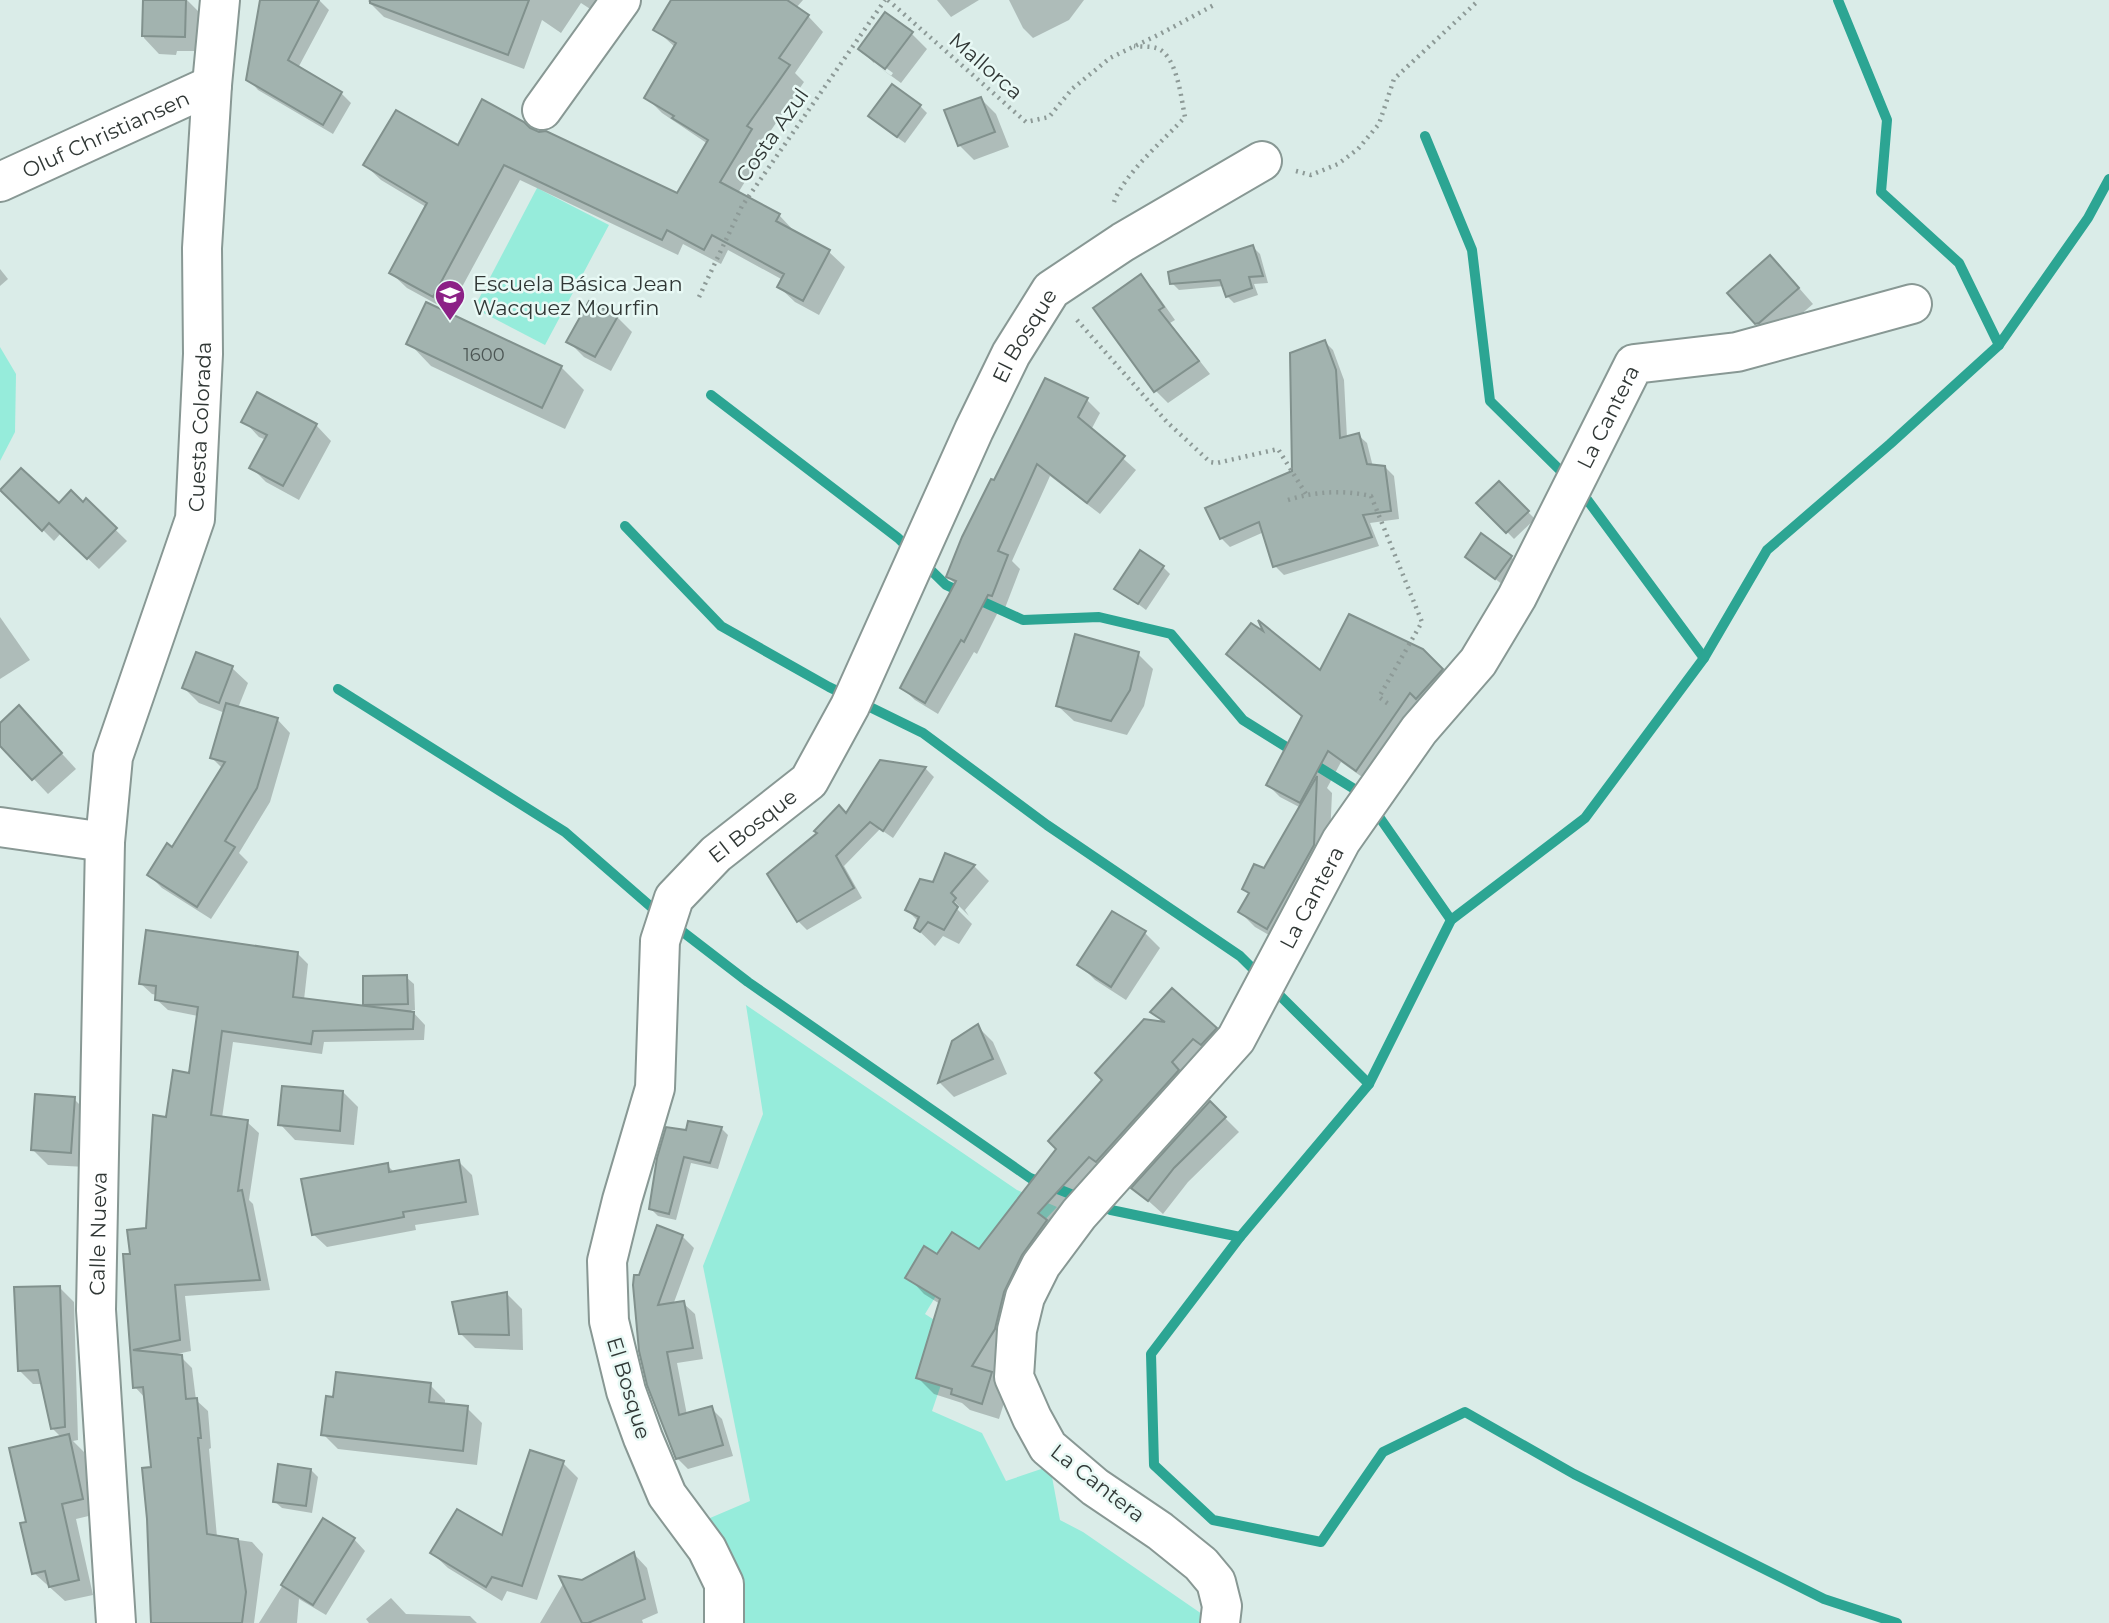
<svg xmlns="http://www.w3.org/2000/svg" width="2109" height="1623" font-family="Montserrat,sans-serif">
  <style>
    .green { fill: #96ecdb }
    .shadow { fill: #0003 }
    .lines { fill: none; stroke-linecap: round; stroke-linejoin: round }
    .stream { stroke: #2ca593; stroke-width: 10 }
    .building { fill: #a2b3af; stroke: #81918d; stroke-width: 2 }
    .minor-casing { stroke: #889894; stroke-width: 42 }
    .path { stroke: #8d9a97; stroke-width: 4.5; stroke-dasharray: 2 5; stroke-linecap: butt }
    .minor { stroke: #fff; stroke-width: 38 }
    .labels { text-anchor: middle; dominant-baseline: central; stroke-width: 5; stroke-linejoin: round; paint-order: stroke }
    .number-label { font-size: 18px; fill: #4c5654 }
    .street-label { font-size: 21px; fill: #303735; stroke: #e8f9f5 }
    .poi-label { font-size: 21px; fill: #303735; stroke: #e8f9f5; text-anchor: start }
  </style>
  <rect width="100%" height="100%" fill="#daece8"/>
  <g class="green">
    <path d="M 537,188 L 609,225 L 545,345 L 474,308 Z"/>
    <path d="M 0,347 L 16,374 L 15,432 L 0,461 Z"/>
    <path d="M 746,1005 L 1017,1190 L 1057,1207 L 1040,1225 L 1017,1264 L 957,1261 L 925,1314 L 958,1335 L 932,1411 L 982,1433 L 1006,1481 L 1050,1466 L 1060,1520 L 1083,1532 L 1215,1623 L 743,1623 L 703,1521 L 750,1501 L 703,1266 L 763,1114 Z"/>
  </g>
  <g class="shadow">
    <path d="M 145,0 L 187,0 L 201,14 L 200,51 L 177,51 L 176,55 L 159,54 L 144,38 Z"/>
    <path d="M 264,0 L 319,0 L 329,10 L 298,68 L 341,93 L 351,103 L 333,134 L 258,90 L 248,79 Z"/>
    <path d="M 369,0 L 615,0 L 604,18 L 581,3 L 561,33 L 542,20 L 524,69 L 384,17 L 368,1 Z"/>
    <path d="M 673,0 L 803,0 L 796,8 L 808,16 L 823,32 L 795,73 L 804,82 L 763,142 L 767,146 L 738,193 L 779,215 L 794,231 L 829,252 L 845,267 L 819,315 L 795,302 L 779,287 L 783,280 L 728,250 L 721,264 L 683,244 L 678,255 L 520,180 L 449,311 L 407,288 L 391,273 L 426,207 L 381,180 L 365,165 L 458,147 L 530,130 L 677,196 L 708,144 L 662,113 L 646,97 L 676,48 L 655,29 Z"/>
    <path d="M 937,0 L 979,0 L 951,17 Z"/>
    <path d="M 1009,0 L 1084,0 L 1069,20 L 1033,38 L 1023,28 Z"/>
    <path d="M 912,34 L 927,49 L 901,83 L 875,64 L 891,76 L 893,73 L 874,59 L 874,63 L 860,49 Z"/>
    <path d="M 981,99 L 996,114 L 1009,147 L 974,160 L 959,145 Z"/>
    <path d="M 920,106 L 927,113 L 905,143 L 877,123 Z"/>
    <path d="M 1253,247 L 1260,254 L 1268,283 L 1254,284 L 1258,295 L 1234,303 L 1227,296 L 1224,286 L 1179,290 L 1172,283 Z"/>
    <path d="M 0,269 L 8,279 L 0,286 Z"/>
    <path d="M 1785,272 L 1813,304 L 1772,339 L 1756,323 Z"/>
    <path d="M 1141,277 L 1153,289 L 1175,320 L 1170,323 L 1210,374 L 1168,403 L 1156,391 L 1095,308 Z"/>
    <path d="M 617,317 L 632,332 L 611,371 L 584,357 L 569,342 Z"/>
    <path d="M 1325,342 L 1333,350 L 1344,380 L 1347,438 L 1358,435 L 1367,443 L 1373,467 L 1385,467 L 1394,476 L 1399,519 L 1370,523 L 1379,546 L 1284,575 L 1275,566 L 1264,532 L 1230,547 L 1221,538 L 1294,472 Z"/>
    <path d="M 409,343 L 561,367 L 584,390 L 565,429 L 431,366 Z"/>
    <path d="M 1087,400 L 1100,413 L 1091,430 L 1136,470 L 1100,514 L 1050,476 L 1012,561 L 1020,569 L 1005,608 L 1001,606 L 977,654 L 974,652 L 938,714 L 915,700 L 902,688 L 956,585 L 948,577 L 994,482 Z"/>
    <path d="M 244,421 L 316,425 L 331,441 L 299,500 L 266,482 L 251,467 L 266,440 L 259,437 Z"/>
    <path d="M 1499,483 L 1535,519 L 1514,539 L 1479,503 Z"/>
    <path d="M 3,490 L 59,505 L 83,504 L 86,501 L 127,541 L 99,569 L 61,533 L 54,541 Z"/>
    <path d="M 1467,557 L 1511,557 L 1518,564 L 1503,585 Z"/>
    <path d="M 1163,567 L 1170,574 L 1146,610 L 1117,588 Z"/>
    <path d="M 0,617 L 30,660 L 0,679 Z"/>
    <path d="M 1422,651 L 1454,682 L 1369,782 L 1341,762 L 1327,788 L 1332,793 L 1329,860 L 1283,943 L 1255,927 L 1240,912 L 1250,895 L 1244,889 L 1264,870 L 1301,808 L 1280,797 L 1268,785 L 1303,717 L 1229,654 L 1321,673 Z"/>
    <path d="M 1138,654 L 1153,669 L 1144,706 L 1127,735 L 1074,721 L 1058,706 Z"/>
    <path d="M 197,655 L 232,668 L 248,683 L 238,708 L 277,719 L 290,733 L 270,802 L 239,853 L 248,862 L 211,919 L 162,888 L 149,875 L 173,849 L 223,769 L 212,758 L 225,713 L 199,703 L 184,688 Z"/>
    <path d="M 34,723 L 76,769 L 48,794 L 0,743 L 0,725 Z"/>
    <path d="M 881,762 L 925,768 L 934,777 L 893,838 L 880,829 L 844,866 L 862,898 L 807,930 L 798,921 L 847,815 Z"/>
    <path d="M 946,855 L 974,866 L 989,881 L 965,910 L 969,916 L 953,900 L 951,903 L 972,924 L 959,944 L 943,936 L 935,946 L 916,928 L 919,922 L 907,910 L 934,884 Z"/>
    <path d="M 1112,913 L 1145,933 L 1160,948 L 1126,1000 L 1095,980 L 1080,965 Z"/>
    <path d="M 297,953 L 308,964 L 304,1000 L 369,1008 L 365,1004 L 406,977 L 414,984 L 415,1010 L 411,1010 L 425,1025 L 424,1040 L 324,1042 L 322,1054 L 233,1042 L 222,1118 L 247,1122 L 259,1133 L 249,1200 L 253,1204 L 270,1290 L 185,1296 L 191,1351 L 172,1355 L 181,1357 L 192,1368 L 196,1400 L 208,1411 L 211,1448 L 209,1449 L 217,1537 L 252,1542 L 263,1554 L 254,1623 L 153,1623 L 153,1469 L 146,1399 L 135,1387 L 125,1256 L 132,1255 L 148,1229 L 168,1119 L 190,1074 L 198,1016 L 168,1010 L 156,999 L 157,995 L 152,994 L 140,983 Z"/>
    <path d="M 1153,1012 L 1215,1029 L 1232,1046 L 1106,1172 L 1011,1346 L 993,1375 L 1008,1390 L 999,1419 L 970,1410 L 962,1403 L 934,1394 L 917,1377 L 940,1304 L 924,1294 L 908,1277 L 938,1257 L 980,1251 L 1164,1023 Z"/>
    <path d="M 978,1027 L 993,1042 L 1007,1074 L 954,1097 L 940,1083 L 953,1042 Z"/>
    <path d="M 343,1092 L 358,1107 L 354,1145 L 295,1140 L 280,1124 Z"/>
    <path d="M 74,1099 L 89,1114 L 86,1167 L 48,1165 L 33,1150 Z"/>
    <path d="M 1210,1103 L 1239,1132 L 1188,1182 L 1163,1214 L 1134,1188 Z"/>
    <path d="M 721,1128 L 728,1135 L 718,1169 L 691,1163 L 676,1220 L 658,1216 L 651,1209 L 687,1132 Z"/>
    <path d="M 459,1162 L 472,1175 L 479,1215 L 415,1225 L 416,1230 L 327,1247 L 313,1234 L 387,1165 L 395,1173 Z"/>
    <path d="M 682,1236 L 694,1248 L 673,1305 L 683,1303 L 695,1314 L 703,1359 L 677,1363 L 687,1415 L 711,1408 L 722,1419 L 733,1456 L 688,1469 L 677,1458 L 640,1276 Z"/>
    <path d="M 60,1288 L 74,1302 L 78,1440 L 73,1441 L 84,1452 L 97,1514 L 76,1519 L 93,1595 L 65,1601 L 34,1573 L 62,1438 L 52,1428 L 42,1384 L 33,1384 L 19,1370 Z"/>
    <path d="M 507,1294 L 522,1309 L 523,1350 L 475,1348 L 460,1333 Z"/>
    <path d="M 430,1385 L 445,1400 L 445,1406 L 467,1408 L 482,1423 L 477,1465 L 338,1449 L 323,1434 Z"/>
    <path d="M 563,1463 L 578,1478 L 537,1600 L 507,1591 L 502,1601 L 448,1568 L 432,1553 L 503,1538 Z"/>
    <path d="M 311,1470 L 318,1477 L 312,1513 L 282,1508 L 274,1501 Z"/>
    <path d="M 324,1520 L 354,1539 L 365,1551 L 326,1615 L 299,1599 L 297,1623 L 259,1623 Z"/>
    <path d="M 634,1554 L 647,1568 L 658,1613 L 642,1620 L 643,1623 L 540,1623 L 566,1579 L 582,1582 Z"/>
    <path d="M 391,1598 L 406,1614 L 470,1616 L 477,1623 L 369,1623 L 366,1619 Z"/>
  </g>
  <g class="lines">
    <g class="stream">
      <path d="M 1838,0 L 1887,120 L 1881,192 L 1959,263 L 1999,345"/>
      <path d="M 1425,136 L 1472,250 L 1490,401 L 1569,479"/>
      <path d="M 711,395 L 898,538 L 946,585 L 1023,620 L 1099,617 L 1171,634 L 1243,720 L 1296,753"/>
      <path d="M 1580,490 L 1704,658"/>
      <path d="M 625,526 L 721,626 L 829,687 L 923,733 L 1047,825 L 1240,956 L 1369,1084"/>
      <path d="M 338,689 L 565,832 L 657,912 L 748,982 L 1030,1178 L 1111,1210 L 1240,1237"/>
      <path d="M 1309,761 L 1364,795"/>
      <path d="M 1373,808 L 1451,920"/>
      <path d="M 1897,1623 L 1824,1599 L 1574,1474 L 1465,1412 L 1383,1452 L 1321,1542 L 1213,1520 L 1154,1465 L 1151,1354 L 1240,1237 L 1369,1084 L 1451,920 L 1585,818 L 1704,658 L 1767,550 L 1890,444 L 1999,345 L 2088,218 L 2109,179"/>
    </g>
  </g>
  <g class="building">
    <path d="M 143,0 L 186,0 L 185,37 L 142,36 Z"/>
    <path d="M 260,0 L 319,0 L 288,60 L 342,92 L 323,125 L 246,80 Z"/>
    <path d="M 370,0 L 529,0 L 508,55 L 370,3 Z"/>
    <path d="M 671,0 L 787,0 L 809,15 L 779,58 L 790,65 L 747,126 L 752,129 L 720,182 L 780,214 L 776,221 L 830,250 L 803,301 L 777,287 L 784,274 L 712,235 L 704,250 L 667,230 L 662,240 L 504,165 L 433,297 L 389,273 L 427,203 L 363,165 L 396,110 L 458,145 L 482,99 L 524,122 L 530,128 L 539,132 L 546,131 L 677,193 L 708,140 L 672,118 L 674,116 L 644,98 L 676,43 L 653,30 Z"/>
    <path d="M 885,12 L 913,32 L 885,69 L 858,49 Z"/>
    <path d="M 892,84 L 921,105 L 897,137 L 868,116 Z"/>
    <path d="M 981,97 L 995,132 L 958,146 L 944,110 Z"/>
    <path d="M 1253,245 L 1263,276 L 1249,277 L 1252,288 L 1226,297 L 1220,280 L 1170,284 L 1168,272 Z"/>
    <path d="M 1770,255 L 1799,288 L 1759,323 L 1755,324 L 1727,293 Z"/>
    <path d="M 1141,274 L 1164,307 L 1159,310 L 1199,361 L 1154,392 L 1093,308 Z"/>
    <path d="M 589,301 L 618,316 L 595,357 L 566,342 Z"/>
    <path d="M 426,302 L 562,366 L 542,408 L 406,344 Z"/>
    <path d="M 1325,340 L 1336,370 L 1340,438 L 1359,433 L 1367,464 L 1385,466 L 1391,511 L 1363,515 L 1372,537 L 1273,567 L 1259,522 L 1220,539 L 1205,508 L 1292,471 L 1290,353 Z"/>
    <path d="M 1045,378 L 1088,398 L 1078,417 L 1125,456 L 1087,503 L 1037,464 L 998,551 L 1008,555 L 992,596 L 988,595 L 964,642 L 961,640 L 925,703 L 900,688 L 956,581 L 946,577 L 962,537 L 991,479 L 994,480 Z"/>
    <path d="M 257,392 L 317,424 L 283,486 L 249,468 L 267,435 L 241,422 Z"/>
    <path d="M 21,468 L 59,503 L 71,490 L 83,502 L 86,498 L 117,528 L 87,559 L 49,523 L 42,531 L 0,490 Z"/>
    <path d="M 1499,481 L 1529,511 L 1506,533 L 1476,503 Z"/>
    <path d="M 1481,533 L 1512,556 L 1495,579 L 1465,557 Z"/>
    <path d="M 1140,550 L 1164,566 L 1138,604 L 1114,589 Z"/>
    <path d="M 1349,614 L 1423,649 L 1443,669 L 1416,699 L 1410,693 L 1356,771 L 1328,751 L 1300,803 L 1266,785 L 1302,716 L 1226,654 L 1251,623 L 1263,631 L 1258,620 L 1320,670 Z"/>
    <path d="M 1075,634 L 1139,652 L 1130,690 L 1111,721 L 1056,706 Z"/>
    <path d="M 196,652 L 233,666 L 219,703 L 182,688 Z"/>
    <path d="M 226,703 L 278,718 L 257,788 L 225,841 L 235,847 L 197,907 L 147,875 L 167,843 L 172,847 L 225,762 L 210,758 Z"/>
    <path d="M 19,705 L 62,753 L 32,780 L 0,746 L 0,723 Z"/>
    <path d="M 880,760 L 926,767 L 883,831 L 870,822 L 836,856 L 854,888 L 797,922 L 767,874 L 817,833 L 814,831 L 839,805 L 846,813 Z"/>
    <path d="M 1317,776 L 1314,845 L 1267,929 L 1238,912 L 1249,893 L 1242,889 L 1254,864 L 1264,868 Z"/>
    <path d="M 945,853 L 975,865 L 951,893 L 956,898 L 953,902 L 958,907 L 944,930 L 928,922 L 920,932 L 914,928 L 919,917 L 905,910 L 920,879 L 933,882 Z"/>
    <path d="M 1112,911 L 1146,931 L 1111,987 L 1077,965 Z"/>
    <path d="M 146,930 L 298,952 L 293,997 L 414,1012 L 413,1029 L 313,1031 L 311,1044 L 222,1031 L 211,1115 L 248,1120 L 238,1191 L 242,1190 L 260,1280 L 175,1285 L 180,1340 L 133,1350 L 182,1355 L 186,1399 L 197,1398 L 201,1438 L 198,1438 L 207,1534 L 238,1539 L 246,1592 L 242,1623 L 151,1623 L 147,1519 L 142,1468 L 151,1467 L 143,1387 L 133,1388 L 123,1254 L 130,1254 L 127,1230 L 146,1228 L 153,1115 L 166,1117 L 173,1070 L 189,1073 L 198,1007 L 155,1000 L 156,986 L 139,984 Z"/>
    <path d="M 407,975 L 408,1004 L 363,1005 L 363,976 Z"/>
    <path d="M 1172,988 L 1217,1028 L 1201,1045 L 1193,1039 L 1172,1062 L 1179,1070 L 1096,1162 L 1089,1157 L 1038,1213 L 1047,1220 L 1022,1255 L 1004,1292 L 995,1329 L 972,1366 L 992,1372 L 982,1404 L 951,1394 L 952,1389 L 916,1378 L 940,1299 L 905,1278 L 924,1246 L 937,1254 L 952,1232 L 979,1249 L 1056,1149 L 1048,1141 L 1102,1080 L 1095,1073 L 1144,1019 L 1165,1022 L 1150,1012 Z"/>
    <path d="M 978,1024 L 993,1059 L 938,1083 L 952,1041 Z"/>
    <path d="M 282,1086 L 343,1091 L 340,1131 L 278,1125 Z"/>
    <path d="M 35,1094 L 75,1097 L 71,1153 L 31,1150 Z"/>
    <path d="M 1210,1101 L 1226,1117 L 1174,1168 L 1148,1201 L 1131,1188 Z"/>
    <path d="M 688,1121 L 722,1127 L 710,1163 L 684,1157 L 669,1214 L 649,1209 L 657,1158 L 666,1127 L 686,1130 Z"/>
    <path d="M 459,1160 L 466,1202 L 403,1212 L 404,1217 L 312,1235 L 301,1179 L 388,1163 L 389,1172 Z"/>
    <path d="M 657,1225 L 683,1235 L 658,1305 L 684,1301 L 693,1348 L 667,1352 L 679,1415 L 712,1406 L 723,1445 L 676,1459 L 647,1385 L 639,1351 L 633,1285 L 634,1275 L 639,1275 Z"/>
    <path d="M 60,1286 L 65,1427 L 51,1429 L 38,1370 L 18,1371 L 14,1287 Z"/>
    <path d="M 507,1292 L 509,1335 L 459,1334 L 452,1302 Z"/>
    <path d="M 336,1372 L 431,1383 L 429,1402 L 468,1406 L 463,1451 L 321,1435 L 326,1396 L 333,1397 Z"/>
    <path d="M 69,1434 L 83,1499 L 62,1504 L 79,1580 L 49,1587 L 45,1571 L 32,1574 L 20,1523 L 26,1522 L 9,1448 Z"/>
    <path d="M 530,1450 L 564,1461 L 522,1586 L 492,1577 L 486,1587 L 430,1553 L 457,1509 L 502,1535 Z"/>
    <path d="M 278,1464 L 311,1469 L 306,1506 L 273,1502 Z"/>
    <path d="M 323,1518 L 355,1538 L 313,1605 L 281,1585 Z"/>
    <path d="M 634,1552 L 645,1599 L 588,1623 L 582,1623 L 559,1576 L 582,1580 Z"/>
  </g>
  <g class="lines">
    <g class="minor-casing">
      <g id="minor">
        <path d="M 542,110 L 621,0"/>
        <path id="s1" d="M 0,182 L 212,85"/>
        <path d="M 0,827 L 105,842"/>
        <path id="s2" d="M 116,1623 L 96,1310 L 105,842 L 113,757 L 195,519 L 203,354 L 202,248 L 212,85 L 220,0"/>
        <path id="s3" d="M 724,1623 L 724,1584 L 707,1549 L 667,1495 L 643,1438 L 626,1391 L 609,1321 L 607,1261 L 622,1200 L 655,1088 L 660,941 L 674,898 L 716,854 L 809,781 L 850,706 L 974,430 L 1011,354 L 1051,290 L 1123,242 L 1262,161"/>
        <path id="s4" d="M 1220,1623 L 1222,1606 L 1216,1582 L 1201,1564 L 1160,1531 L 1095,1487 L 1048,1447 L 1032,1418 L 1014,1377 L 1017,1330 L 1025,1297 L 1041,1265 L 1079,1214 L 1236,1039 L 1341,841 L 1419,730 L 1478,662 L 1517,597 L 1634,364 L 1737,352 L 1912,304"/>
      </g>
    </g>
    <g class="path">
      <path d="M 888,0 L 1026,122 L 1049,117 L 1072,89 L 1110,58 L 1160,34 L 1214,5"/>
      <path d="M 1296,171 L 1311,175 L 1338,164 L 1358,149 L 1379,124 L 1394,79 L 1479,0"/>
      <path d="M 1114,202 C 1124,174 1164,140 1185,117 C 1181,98 1177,54 1156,48 C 1150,46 1141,47 1134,46"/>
      <path d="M 699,297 L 742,206 L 885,0"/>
      <path d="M 1077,320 L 1167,422 L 1210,462 L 1217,463 L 1278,449 L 1306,494"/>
      <path d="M 1288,500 C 1316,491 1343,490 1371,496 L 1422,622 L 1379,697 L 1391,706"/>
    </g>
    <use href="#minor" class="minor"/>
  </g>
  <defs>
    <g id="school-pin" transform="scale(1.575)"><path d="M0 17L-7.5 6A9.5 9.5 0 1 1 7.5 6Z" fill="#8c2186" stroke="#e8f9f5"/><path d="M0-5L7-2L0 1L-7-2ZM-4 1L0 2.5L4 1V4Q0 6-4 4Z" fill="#fff"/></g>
  </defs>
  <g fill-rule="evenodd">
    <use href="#school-pin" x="450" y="295"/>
  </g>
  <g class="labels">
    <g class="number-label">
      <text x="484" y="355">1600</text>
    </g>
    <g class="street-label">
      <text transform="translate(986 66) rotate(41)">Mallorca</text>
      <text stroke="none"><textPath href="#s1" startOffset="116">Oluf Christiansen</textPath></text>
      <text transform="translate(772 135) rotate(-55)">Costa Azul</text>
      <text stroke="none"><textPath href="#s3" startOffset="1435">El Bosque</textPath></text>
      <text stroke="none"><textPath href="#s4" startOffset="1479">La Cantera</textPath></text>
      <text stroke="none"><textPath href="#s2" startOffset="1211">Cuesta Colorada</textPath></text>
      <text stroke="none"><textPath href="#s3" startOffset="868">El Bosque</textPath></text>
      <text stroke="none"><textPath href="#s4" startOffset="912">La Cantera</textPath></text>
      <text stroke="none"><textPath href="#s2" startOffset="390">Calle Nueva</textPath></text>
      <text transform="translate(629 1388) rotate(73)">El Bosque</text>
      <text transform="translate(1098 1483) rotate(38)">La Cantera</text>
    </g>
    <g class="poi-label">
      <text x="473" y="283">Escuela Básica Jean<tspan x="473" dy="24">Wacquez Mourfin</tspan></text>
    </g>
  </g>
</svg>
